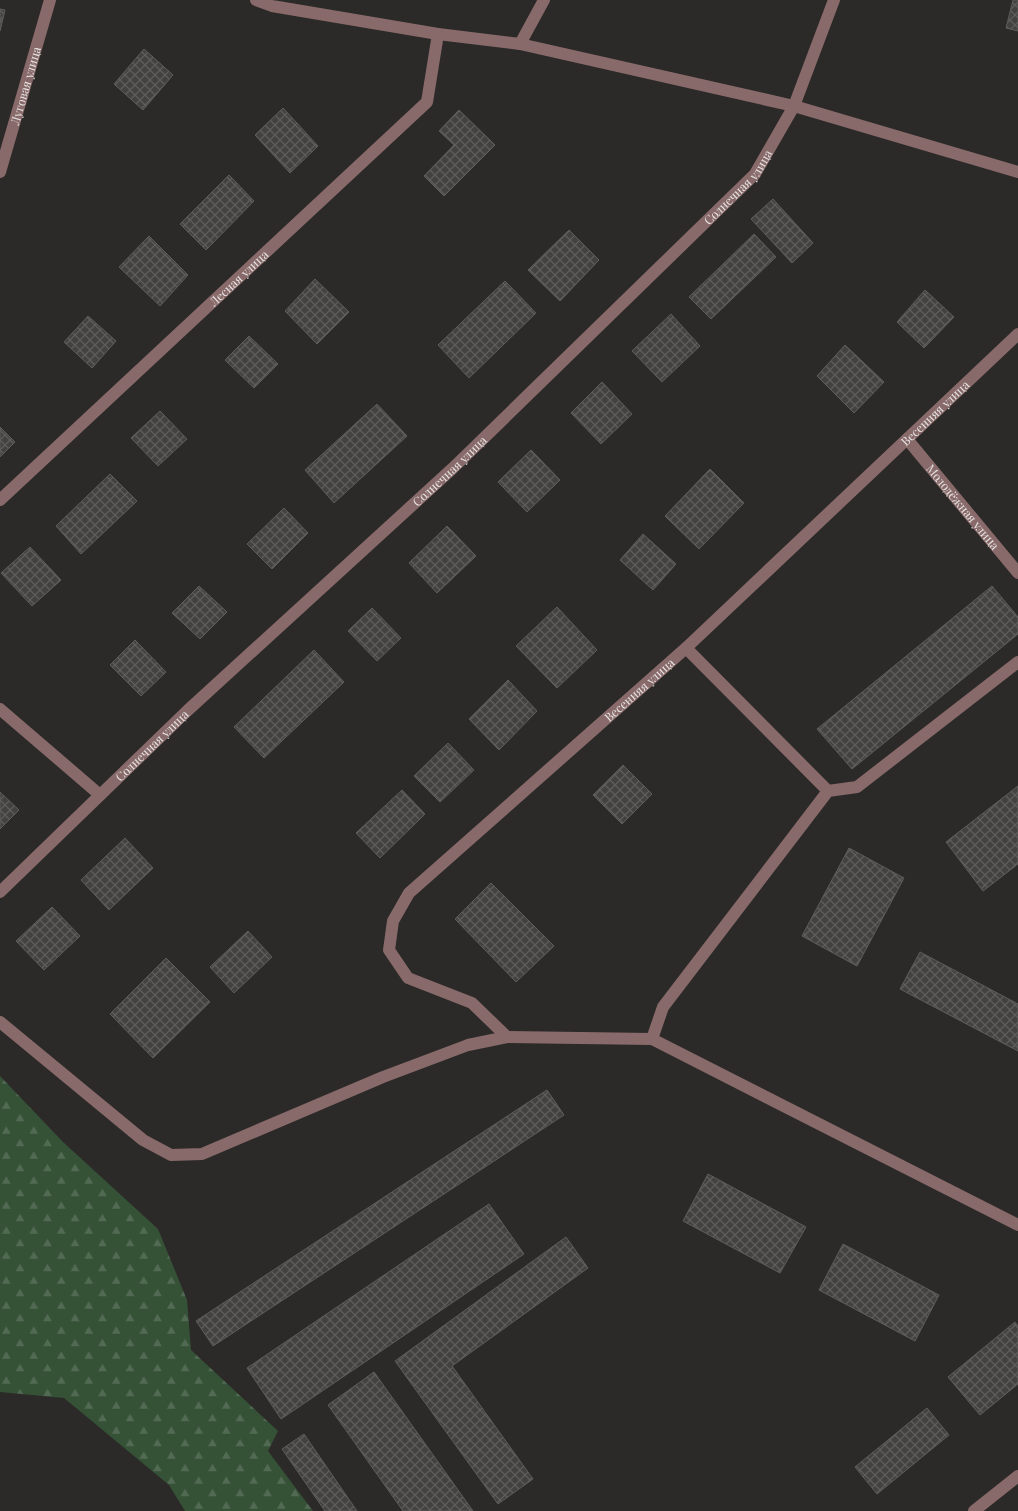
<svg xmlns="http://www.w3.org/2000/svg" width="1018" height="1511" font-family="'Playfair Display',serif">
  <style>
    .forest { fill: url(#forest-firs) }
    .building { fill: url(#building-cross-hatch); stroke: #5e5d5a }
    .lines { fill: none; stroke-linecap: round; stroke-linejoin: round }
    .minor { stroke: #896a6a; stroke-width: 12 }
    .labels { text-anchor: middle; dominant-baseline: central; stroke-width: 4; stroke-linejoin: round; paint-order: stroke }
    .street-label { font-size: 12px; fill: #e7e6e5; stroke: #2b2a28 }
  </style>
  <defs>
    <pattern id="forest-firs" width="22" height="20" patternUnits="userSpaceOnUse" patternTransform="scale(1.25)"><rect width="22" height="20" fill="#355136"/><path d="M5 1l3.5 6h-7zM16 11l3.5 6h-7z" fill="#526a53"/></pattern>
    <pattern id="building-cross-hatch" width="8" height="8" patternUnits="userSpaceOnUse" patternTransform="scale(1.25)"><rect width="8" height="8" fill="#434240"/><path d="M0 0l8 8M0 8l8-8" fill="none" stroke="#5e5d5b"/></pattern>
  </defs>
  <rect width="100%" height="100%" fill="#2b2a28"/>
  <path class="forest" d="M 0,1076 L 63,1142 L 158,1229 L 187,1300 L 191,1350 L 278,1431 L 268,1451 L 313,1511 L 185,1511 L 169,1485 L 64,1398 L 0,1392 Z"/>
  <g class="building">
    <path d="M 1013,0 L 1018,0 L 1018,31 L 1006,28 Z"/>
    <path d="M 0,9 L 5,10 L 0,31 Z"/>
    <path d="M 144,49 L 173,75 L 143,110 L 114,84 Z"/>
    <path d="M 283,108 L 318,146 L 290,173 L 255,135 Z"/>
    <path d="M 459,110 L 495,145 L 444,196 L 424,176 L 454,145 L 439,131 Z"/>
    <path d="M 229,175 L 254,201 L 206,250 L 180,224 Z"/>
    <path d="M 773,199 L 813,243 L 792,263 L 751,219 Z"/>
    <path d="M 569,230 L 599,260 L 560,301 L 528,270 Z"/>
    <path d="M 754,234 L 776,257 L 711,319 L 689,297 Z"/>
    <path d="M 149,236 L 188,275 L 160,306 L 119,267 Z"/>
    <path d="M 315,279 L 349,312 L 317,344 L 285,311 Z"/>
    <path d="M 505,281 L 536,313 L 469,378 L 438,345 Z"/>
    <path d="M 925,290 L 954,317 L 924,348 L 897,322 Z"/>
    <path d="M 671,314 L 700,346 L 662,382 L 632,351 Z"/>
    <path d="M 88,316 L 116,341 L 92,368 L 64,342 Z"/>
    <path d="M 249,336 L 278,364 L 254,388 L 225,360 Z"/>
    <path d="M 845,345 L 884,382 L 854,413 L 817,376 Z"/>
    <path d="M 602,382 L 632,414 L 601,444 L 571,413 Z"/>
    <path d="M 377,404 L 407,436 L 334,503 L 305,470 Z"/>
    <path d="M 160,411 L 187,439 L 158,466 L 131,438 Z"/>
    <path d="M 0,427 L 15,442 L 0,457 Z"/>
    <path d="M 531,450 L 560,480 L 527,512 L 498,482 Z"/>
    <path d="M 710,469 L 744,503 L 699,549 L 665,516 Z"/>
    <path d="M 110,474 L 137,501 L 81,554 L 56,526 Z"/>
    <path d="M 284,508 L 308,533 L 272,569 L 247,544 Z"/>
    <path d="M 447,526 L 476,556 L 437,593 L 409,563 Z"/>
    <path d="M 643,534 L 676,564 L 653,590 L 620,560 Z"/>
    <path d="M 30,547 L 61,580 L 32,606 L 1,573 Z"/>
    <path d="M 199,586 L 227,612 L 200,639 L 172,613 Z"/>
    <path d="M 992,586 L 1018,617 L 1018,634 L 852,769 L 817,729 Z"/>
    <path d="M 557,607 L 597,650 L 557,688 L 516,646 Z"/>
    <path d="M 372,608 L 401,638 L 377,661 L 348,631 Z"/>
    <path d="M 135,640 L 166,672 L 141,696 L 110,665 Z"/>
    <path d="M 314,650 L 344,682 L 264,758 L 234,727 Z"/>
    <path d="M 508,680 L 537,711 L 499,750 L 469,719 Z"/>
    <path d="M 448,743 L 474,770 L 440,802 L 414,776 Z"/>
    <path d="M 623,765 L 652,794 L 622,824 L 593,795 Z"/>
    <path d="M 1018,786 L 1018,864 L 983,891 L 946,842 Z"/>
    <path d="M 402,790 L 425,814 L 380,858 L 356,833 Z"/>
    <path d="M 0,792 L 19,810 L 0,829 Z"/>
    <path d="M 125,838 L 153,868 L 109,910 L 81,880 Z"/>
    <path d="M 849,848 L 904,878 L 857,966 L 802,936 Z"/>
    <path d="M 491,883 L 554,946 L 516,982 L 455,919 Z"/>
    <path d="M 52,907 L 80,936 L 44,970 L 16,941 Z"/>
    <path d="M 248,931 L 272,957 L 234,993 L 210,967 Z"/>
    <path d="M 920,952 L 1018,1004 L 1018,1051 L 900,989 Z"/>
    <path d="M 166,958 L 210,1002 L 153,1058 L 110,1014 Z"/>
    <path d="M 547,1090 L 564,1115 L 213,1346 L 196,1321 Z"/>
    <path d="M 708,1174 L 806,1227 L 780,1273 L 683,1221 Z"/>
    <path d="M 489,1204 L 524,1254 L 281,1419 L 247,1368 Z"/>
    <path d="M 566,1237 L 588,1268 L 452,1366 L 533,1479 L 498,1504 L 395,1361 Z"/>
    <path d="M 843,1244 L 939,1295 L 915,1341 L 819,1290 Z"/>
    <path d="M 1015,1322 L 1018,1326 L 1018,1384 L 980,1415 L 948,1377 Z"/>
    <path d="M 374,1372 L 473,1511 L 403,1511 L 328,1405 Z"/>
    <path d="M 927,1408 L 949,1435 L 877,1494 L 855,1467 Z"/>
    <path d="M 304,1434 L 357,1511 L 325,1511 L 282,1449 Z"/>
  </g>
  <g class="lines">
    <g class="minor">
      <path d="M 256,0 L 272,6 L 438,34 L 520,44 L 794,106 L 1018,172"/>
      <path d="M 520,44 L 544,0"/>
      <path id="s1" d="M 0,172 L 50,0"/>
      <path id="s2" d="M 907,439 L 1018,573"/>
      <path id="s3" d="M 0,500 L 427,102 L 438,34"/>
      <path d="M 686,648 L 828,791"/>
      <path d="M 0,709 L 100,795"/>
      <path id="s4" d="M 0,892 L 187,711 L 453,468 L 755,174 L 794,106 L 834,0"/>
      <path d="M 0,1022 L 143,1140 L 171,1155 L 202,1154 L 383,1077 L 468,1045 L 507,1037 L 652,1039 L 1018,1225"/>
      <path id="s5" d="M 507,1037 L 472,1003 L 408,978 L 389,950 L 393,921 L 409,893 L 686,648 L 1018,334"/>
      <path d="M 652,1039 L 663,1007 L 828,791 L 857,787 L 1018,662"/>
      <path d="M 974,1511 L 1018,1476"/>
    </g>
  </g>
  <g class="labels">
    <g class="street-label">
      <text stroke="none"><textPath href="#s1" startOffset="90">Луговая улица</textPath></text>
      <text stroke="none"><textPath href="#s4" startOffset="1021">Солнечная улица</textPath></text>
      <text stroke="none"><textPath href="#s3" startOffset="326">Лесная улица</textPath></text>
      <text stroke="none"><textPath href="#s5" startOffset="925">Весенняя улица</textPath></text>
      <text stroke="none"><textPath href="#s4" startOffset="616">Солнечная улица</textPath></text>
      <text stroke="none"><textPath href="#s2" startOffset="88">Молодёжная улица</textPath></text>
      <text stroke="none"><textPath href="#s5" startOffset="520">Весенняя улица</textPath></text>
      <text stroke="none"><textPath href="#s4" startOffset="211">Солнечная улица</textPath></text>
    </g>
  </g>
</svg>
